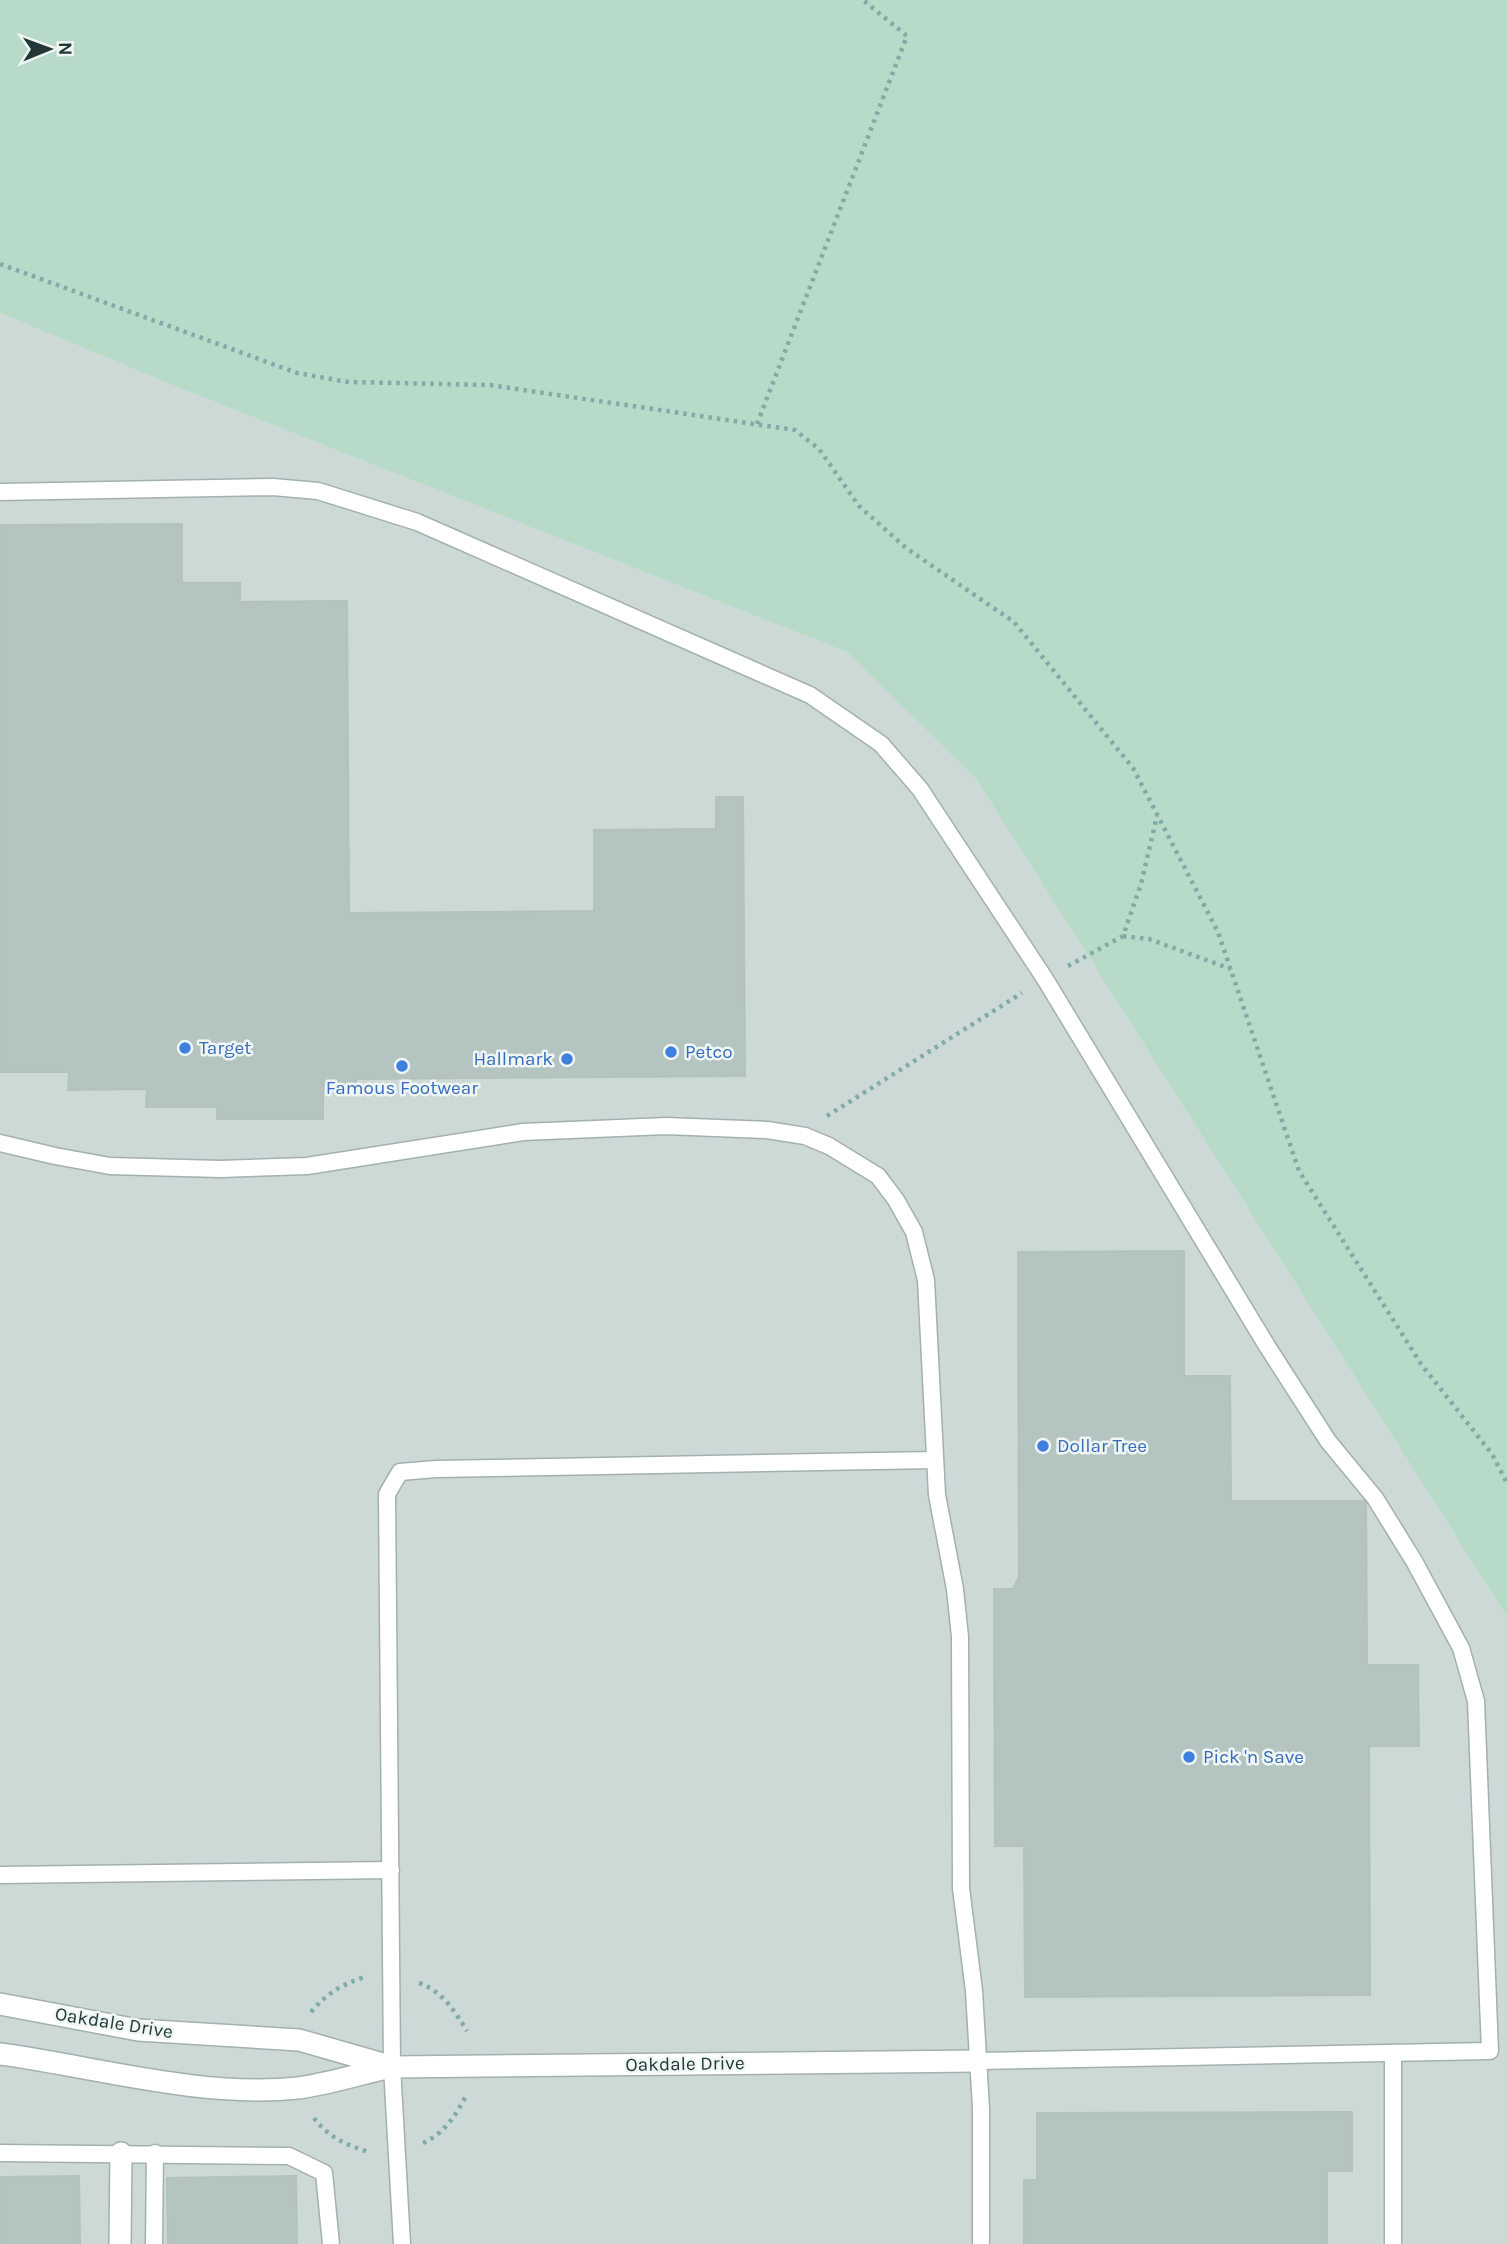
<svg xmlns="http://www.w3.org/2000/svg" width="1507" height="2244" font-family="Karla,sans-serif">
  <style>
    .built { fill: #cdd9d6 }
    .green { fill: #b8dac9 }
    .building { fill: #b4c4c0; stroke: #b1c2bf; stroke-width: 2 }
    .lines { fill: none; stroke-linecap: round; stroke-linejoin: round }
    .service-casing { stroke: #a2b0af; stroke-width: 19 }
    .minor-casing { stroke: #a2b0af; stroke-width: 24 }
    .path { stroke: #80aba7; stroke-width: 4.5; stroke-dasharray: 3.5 5; stroke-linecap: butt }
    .service { stroke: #fff; stroke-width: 16 }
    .minor { stroke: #fff; stroke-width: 21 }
    .shop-dot { fill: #3f7fe0; stroke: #eff6f4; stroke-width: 2.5 }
    .labels { text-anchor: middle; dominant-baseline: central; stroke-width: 5; stroke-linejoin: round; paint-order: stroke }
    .shop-label { font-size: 19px; fill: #366cbe; stroke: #eff6f4; text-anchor: start }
    .street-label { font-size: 19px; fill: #213837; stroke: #eff6f4 }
  </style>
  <rect width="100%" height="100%" fill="#dee9e7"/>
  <path class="built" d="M 0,313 L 177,387 L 847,652 L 976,779 L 1507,1617 L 1507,2244 L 0,2244 Z"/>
  <path class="green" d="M 0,0 L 1507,0 L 1507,1617 L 976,779 L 847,652 L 177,387 L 0,313 Z"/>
  <g class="building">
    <path d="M 182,524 L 182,583 L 240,583 L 240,602 L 347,601 L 349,913 L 594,911 L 594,830 L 716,829 L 716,797 L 743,797 L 745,1076 L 357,1079 L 353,1085 L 323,1085 L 323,1119 L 217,1119 L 217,1107 L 146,1107 L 147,1089 L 68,1090 L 69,1072 L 0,1072 L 0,525 Z"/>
    <path d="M 1184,1251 L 1184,1376 L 1230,1376 L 1231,1501 L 1366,1501 L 1367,1665 L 1418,1665 L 1419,1746 L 1369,1746 L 1370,1995 L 1025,1997 L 1024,1846 L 995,1846 L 994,1589 L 1013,1589 L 1019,1577 L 1018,1252 Z"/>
    <path d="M 1352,2112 L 1352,2171 L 1327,2171 L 1327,2244 L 1024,2244 L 1024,2180 L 1037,2180 L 1037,2113 Z"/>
    <path d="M 79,2176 L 80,2244 L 0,2244 L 0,2177 Z"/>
    <path d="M 296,2176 L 297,2244 L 168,2244 L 167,2178 Z"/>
  </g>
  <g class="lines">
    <g class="service-casing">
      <g id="service">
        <path d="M 0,492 L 273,487 L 318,491 L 417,522 L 810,695 L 881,744 L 920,789 L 1045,979 L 1267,1346 L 1328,1441 L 1375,1498 L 1414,1561 L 1461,1648 L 1476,1701 L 1490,2051 L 978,2061"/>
        <path d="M 0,1143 L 55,1156 L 110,1166 L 220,1169 L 307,1166 L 523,1132 L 666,1126 L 767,1130 L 805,1136 L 829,1146 L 878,1176 L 896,1200 L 914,1232 L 926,1280 L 937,1495 L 955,1589 L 960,1637 L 961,1888 L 974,1991 L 981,2108 L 981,2244"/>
        <path d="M 0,1875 L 391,1870"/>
        <path d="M 1393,2053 L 1393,2244"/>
        <path d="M 0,2153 L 289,2156 L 324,2173 L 331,2244"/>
        <path d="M 154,2244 L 155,2153"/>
        <path d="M 402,2244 L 392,2067 L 387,1494 L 400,1472 L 436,1469 L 935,1460"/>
      </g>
    </g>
    <g class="minor-casing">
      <g id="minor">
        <path d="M 0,2004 L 138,2030 L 299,2040 L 390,2066"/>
        <path d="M 0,2054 C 96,2067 201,2098 298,2088 C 329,2084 362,2073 392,2067 L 978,2061"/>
        <path d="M 120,2244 L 121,2153"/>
      </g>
    </g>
    <g class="path">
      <path d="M 0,264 L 297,373 L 348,382 L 490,385 L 795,430 L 819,449 L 859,506 L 906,548 L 1014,622 L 1133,768 L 1218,932 L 1299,1171 L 1421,1364 L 1492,1454 L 1507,1483"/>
      <path d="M 757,424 L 907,36 L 863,0"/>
      <path d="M 1123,936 L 1149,939 L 1231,969"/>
      <path d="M 1068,966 L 1123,936 L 1141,884 L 1157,816"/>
      <path d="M 827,1116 L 1022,993"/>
      <path d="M 419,1983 C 442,1991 454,2010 467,2031"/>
      <path d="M 311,2012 C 326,1994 342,1984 365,1977"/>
      <path d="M 314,2118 C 328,2137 346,2145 369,2152"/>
      <path d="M 423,2143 C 445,2133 456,2115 467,2094"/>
    </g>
    <use href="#service" class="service"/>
    <use href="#minor" class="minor"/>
  </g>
  <g class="shop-dot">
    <circle cx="185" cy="1048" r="7"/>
    <circle cx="671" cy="1052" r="7"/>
    <circle cx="567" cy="1059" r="7"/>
    <circle cx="402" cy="1066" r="7"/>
    <circle cx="1043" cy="1446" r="7"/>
    <circle cx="1189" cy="1757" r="7"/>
  </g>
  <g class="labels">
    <g class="shop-label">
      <text x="199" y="1048">Target</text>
      <text x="685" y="1052">Petco</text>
      <text x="553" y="1059" text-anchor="end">Hallmark</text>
      <text x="402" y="1088" text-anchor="middle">Famous Footwear</text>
      <text x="1057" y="1446">Dollar Tree</text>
      <text x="1203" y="1757">Pick 'n Save</text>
    </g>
    <g class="street-label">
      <text transform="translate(114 2023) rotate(9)">Oakdale Drive</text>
      <text transform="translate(685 2064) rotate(-1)">Oakdale Drive</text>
    </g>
  </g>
  <g transform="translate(49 49) rotate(89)" stroke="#eff6f4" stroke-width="5" paint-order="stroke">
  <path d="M0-5L12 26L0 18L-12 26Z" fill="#213837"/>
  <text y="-10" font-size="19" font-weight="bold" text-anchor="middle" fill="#213837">N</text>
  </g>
</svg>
